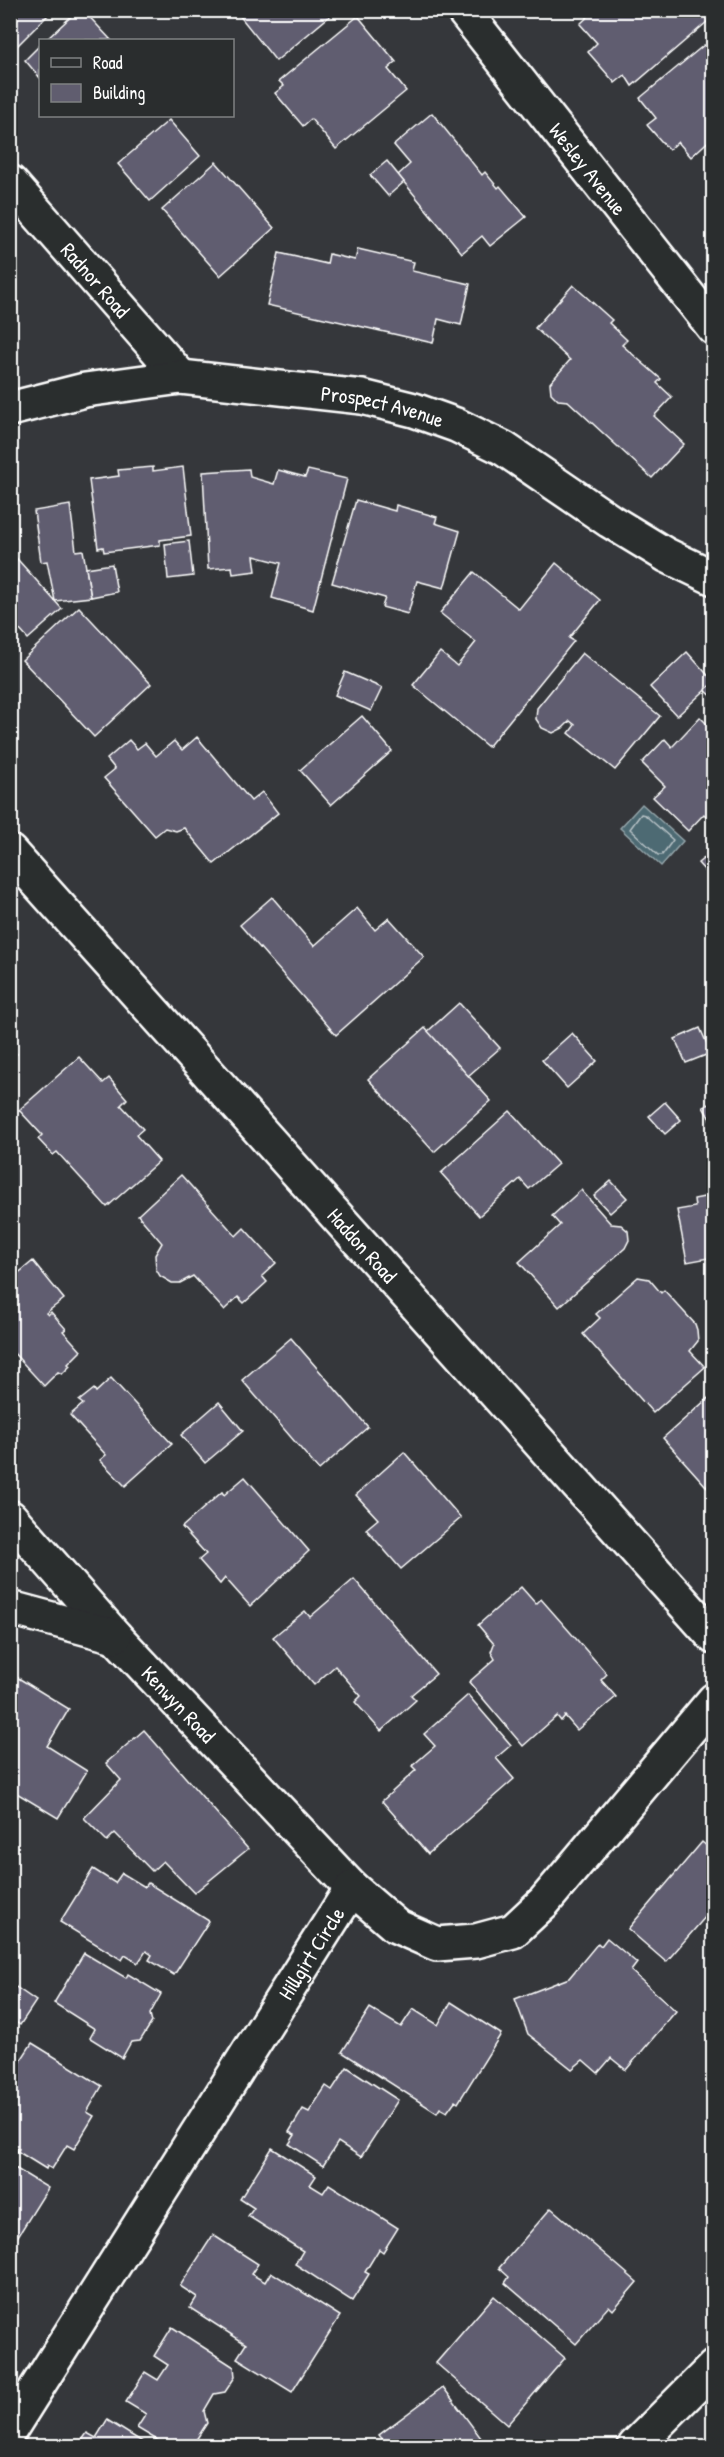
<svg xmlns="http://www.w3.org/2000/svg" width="724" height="2457" font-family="'Patrick Hand',sans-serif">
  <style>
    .water { fill: #4e6a73; stroke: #95a6ab; stroke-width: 1.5 }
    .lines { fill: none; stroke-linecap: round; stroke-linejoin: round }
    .shore { stroke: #b8c3c7; stroke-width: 1.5 }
    .building { fill: #605d6f; stroke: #fff; stroke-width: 1.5 }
    .street-casing { stroke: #fff; stroke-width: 38 }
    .secondary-casing { stroke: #fff; stroke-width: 38 }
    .street { stroke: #2a2d2e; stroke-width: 33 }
    .secondary { stroke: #2a2d2e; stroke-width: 33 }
    .labels { text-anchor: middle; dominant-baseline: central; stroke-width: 4.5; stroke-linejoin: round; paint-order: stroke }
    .street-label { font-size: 21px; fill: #fff; stroke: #2a2d2e }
  </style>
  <rect width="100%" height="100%" fill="#35373b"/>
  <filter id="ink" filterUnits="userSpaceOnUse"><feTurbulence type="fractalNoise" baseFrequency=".0167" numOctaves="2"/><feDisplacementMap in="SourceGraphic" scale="12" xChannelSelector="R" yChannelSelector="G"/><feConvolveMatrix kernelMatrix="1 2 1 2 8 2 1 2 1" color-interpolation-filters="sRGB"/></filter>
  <g filter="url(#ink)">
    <path class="water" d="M 642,804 L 683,841 L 661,866 L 620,828 Z"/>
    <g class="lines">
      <path class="shore" d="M 641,814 L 645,815 L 673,840 L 662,855 L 658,855 L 630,829 Z"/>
    </g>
    <g class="building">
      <path d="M 10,10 L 53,10 L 13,50 L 10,47 Z"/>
      <path d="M 78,10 L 83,10 L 111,40 L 46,40 Z"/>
      <path d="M 235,10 L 337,10 L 276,61 Z"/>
      <path d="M 595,10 L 714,10 L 714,16 L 632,86 L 625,75 L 615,83 L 588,52 L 597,43 L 580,24 Z"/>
      <path d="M 358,16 L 396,62 L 388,69 L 406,91 L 336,149 L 311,119 L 303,126 L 275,93 L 284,86 L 279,81 Z"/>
      <path d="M 40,45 L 40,78 L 25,60 Z"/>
      <path d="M 704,45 L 714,48 L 714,136 L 691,157 L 678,142 L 669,150 L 647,125 L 656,118 L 640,98 Z"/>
      <path d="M 432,113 L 482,175 L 485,172 L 498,188 L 500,186 L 526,217 L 490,246 L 482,236 L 462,253 L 398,175 L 410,164 L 394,145 Z"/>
      <path d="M 169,120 L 200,156 L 150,201 L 118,164 Z"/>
      <path d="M 387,161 L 404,182 L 388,196 L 370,175 Z"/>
      <path d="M 216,162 L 274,228 L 220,276 L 162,210 Z"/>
      <path d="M 358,249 L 414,262 L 412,271 L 470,284 L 461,325 L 438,319 L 433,343 L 267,305 L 279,253 L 327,264 L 329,254 L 355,260 Z"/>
      <path d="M 573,285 L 612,320 L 609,323 L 627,340 L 622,345 L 661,379 L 657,383 L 672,397 L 654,416 L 684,444 L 652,478 L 568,401 L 558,400 L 551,393 L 550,383 L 570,360 L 535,328 Z"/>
      <path d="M 153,467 L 153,471 L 183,467 L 191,536 L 160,540 L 160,545 L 104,552 L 103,547 L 98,548 L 89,480 L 119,476 L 118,470 Z"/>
      <path d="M 249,469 L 250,477 L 274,484 L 278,470 L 305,477 L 308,470 L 347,479 L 313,610 L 272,598 L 281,563 L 254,556 L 256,571 L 233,574 L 232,567 L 208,569 L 203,472 Z"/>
      <path d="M 356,500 L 395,511 L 396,505 L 437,517 L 435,523 L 460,531 L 444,588 L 417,581 L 408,614 L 382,607 L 385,598 L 332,583 Z"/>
      <path d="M 70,505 L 76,551 L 83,550 L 91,597 L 55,601 L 47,561 L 41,562 L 34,511 Z"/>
      <path d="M 189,541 L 193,576 L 168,579 L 165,544 Z"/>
      <path d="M 10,551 L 62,609 L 28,639 L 10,619 Z"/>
      <path d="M 556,563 L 600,600 L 569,638 L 574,641 L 488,747 L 413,685 L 440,652 L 457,666 L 476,642 L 440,613 L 474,572 L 519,609 Z"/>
      <path d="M 112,564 L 117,592 L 91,597 L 86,568 Z"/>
      <path d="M 79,607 L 151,684 L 94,737 L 22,660 Z"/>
      <path d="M 687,652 L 714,682 L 677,716 L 650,687 Z"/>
      <path d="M 582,653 L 660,716 L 615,770 L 569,733 L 575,725 L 570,721 L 563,728 L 553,733 L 542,728 L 536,719 L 537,708 Z"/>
      <path d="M 345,672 L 382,688 L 371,711 L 335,695 Z"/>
      <path d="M 714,682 L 714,698 L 705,690 Z"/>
      <path d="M 362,716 L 392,751 L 331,805 L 300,770 Z"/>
      <path d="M 700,717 L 714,731 L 714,814 L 709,819 L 704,814 L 688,831 L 653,797 L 665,786 L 642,763 L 665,739 L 672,747 Z"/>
      <path d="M 197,737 L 251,801 L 262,792 L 278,813 L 214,864 L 184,828 L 176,831 L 165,828 L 155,836 L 104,778 L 115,769 L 107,759 L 129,740 L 137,749 L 145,743 L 156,756 L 174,741 L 182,750 Z"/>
      <path d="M 714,850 L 714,881 L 698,863 Z"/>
      <path d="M 272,897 L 314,946 L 357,908 L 375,930 L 389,918 L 424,957 L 336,1035 L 240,925 Z"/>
      <path d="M 459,1003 L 500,1048 L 468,1076 L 427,1032 Z"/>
      <path d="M 425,1028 L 491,1101 L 434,1152 L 368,1079 Z"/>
      <path d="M 700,1028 L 711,1053 L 686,1063 L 675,1039 Z"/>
      <path d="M 572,1033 L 597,1061 L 567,1088 L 542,1060 Z"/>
      <path d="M 10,1047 L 17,1054 L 10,1059 Z"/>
      <path d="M 79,1057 L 103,1083 L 109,1078 L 127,1099 L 121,1105 L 143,1129 L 136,1135 L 159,1161 L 107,1207 L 57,1152 L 53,1155 L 38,1139 L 42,1135 L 19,1110 Z"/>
      <path d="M 665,1102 L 681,1120 L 665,1134 L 649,1116 Z"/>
      <path d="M 714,1102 L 714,1126 L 703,1107 Z"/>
      <path d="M 510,1111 L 558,1164 L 529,1189 L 520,1179 L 479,1216 L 441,1173 Z"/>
      <path d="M 181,1175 L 236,1236 L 244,1228 L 276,1263 L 262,1276 L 267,1282 L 244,1303 L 238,1297 L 224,1310 L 193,1276 L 180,1283 L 172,1283 L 160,1276 L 156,1269 L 155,1255 L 162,1243 L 138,1215 Z"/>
      <path d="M 611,1181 L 627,1198 L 610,1213 L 594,1196 Z"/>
      <path d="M 581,1190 L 611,1224 L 621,1225 L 628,1231 L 629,1240 L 625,1248 L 559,1307 L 519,1262 L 560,1225 L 552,1216 Z"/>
      <path d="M 714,1195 L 714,1257 L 687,1262 L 677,1210 L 695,1207 L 694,1199 Z"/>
      <path d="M 33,1261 L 64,1299 L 46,1313 L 48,1315 L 51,1312 L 66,1329 L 63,1331 L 81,1351 L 68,1364 L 70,1366 L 62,1374 L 58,1372 L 44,1386 L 10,1349 L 10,1308 L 18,1301 L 10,1291 L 10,1280 Z"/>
      <path d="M 638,1277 L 649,1279 L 661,1293 L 664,1290 L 695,1324 L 697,1330 L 698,1341 L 690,1351 L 705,1367 L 653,1413 L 583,1334 L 600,1318 L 596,1314 Z"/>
      <path d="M 291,1338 L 368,1427 L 319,1470 L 242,1380 Z"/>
      <path d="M 111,1378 L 172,1444 L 125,1486 L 100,1460 L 106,1455 L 70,1415 L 83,1404 L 79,1401 L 94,1389 L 96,1392 Z"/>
      <path d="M 714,1393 L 714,1435 L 711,1437 L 714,1439 L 714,1495 L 663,1438 Z"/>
      <path d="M 219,1402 L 243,1431 L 205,1463 L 181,1435 Z"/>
      <path d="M 404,1452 L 461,1518 L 401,1569 L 366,1529 L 378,1519 L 356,1495 Z"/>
      <path d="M 245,1477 L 309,1551 L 250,1606 L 225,1578 L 220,1584 L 199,1560 L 206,1554 L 182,1527 L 222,1492 L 224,1495 Z"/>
      <path d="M 354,1579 L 436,1674 L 411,1695 L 416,1700 L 381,1731 L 355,1702 L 361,1696 L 335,1666 L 314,1685 L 273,1637 L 305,1611 L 310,1617 Z"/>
      <path d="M 521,1587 L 536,1604 L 541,1599 L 607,1674 L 601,1680 L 616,1697 L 577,1730 L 565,1716 L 561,1721 L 557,1716 L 523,1746 L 469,1682 L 495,1659 L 491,1652 L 494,1644 L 478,1625 Z"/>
      <path d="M 15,1676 L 69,1709 L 47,1746 L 87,1771 L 58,1818 L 10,1789 L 10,1684 Z"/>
      <path d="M 468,1695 L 511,1745 L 496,1758 L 514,1779 L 428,1854 L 382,1801 L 416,1770 L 412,1766 L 435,1746 L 424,1734 Z"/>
      <path d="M 144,1730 L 248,1849 L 194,1893 L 163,1861 L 152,1871 L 115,1833 L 107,1841 L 84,1818 L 121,1780 L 106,1763 Z"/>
      <path d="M 702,1842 L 714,1852 L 714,1907 L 666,1962 L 628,1929 Z"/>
      <path d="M 93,1869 L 115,1883 L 122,1873 L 145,1887 L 148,1883 L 209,1921 L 174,1975 L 149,1960 L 152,1955 L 146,1951 L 138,1963 L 125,1955 L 122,1960 L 60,1922 Z"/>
      <path d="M 607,1938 L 637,1963 L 631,1971 L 676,2011 L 626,2070 L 611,2058 L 598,2073 L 583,2060 L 572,2069 L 528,2034 L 515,1999 L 569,1978 L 598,1943 L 601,1946 Z"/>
      <path d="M 84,1953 L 126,1978 L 128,1974 L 161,1994 L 150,2014 L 152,2022 L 140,2041 L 131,2042 L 122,2058 L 90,2038 L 95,2029 L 54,2003 Z"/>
      <path d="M 10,1983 L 36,2001 L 20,2025 L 10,2018 Z"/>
      <path d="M 451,2002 L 501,2034 L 458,2103 L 455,2101 L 447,2112 L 440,2108 L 437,2113 L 342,2052 L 370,2008 L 401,2027 L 413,2009 L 438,2025 Z"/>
      <path d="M 32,2043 L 102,2086 L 87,2112 L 94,2116 L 74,2149 L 67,2145 L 52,2169 L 47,2166 L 46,2169 L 17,2151 L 19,2149 L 10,2144 L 10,2068 L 14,2071 Z"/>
      <path d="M 347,2067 L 398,2100 L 361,2157 L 338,2142 L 323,2166 L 289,2144 L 295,2135 L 289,2132 L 303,2109 L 309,2112 L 326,2086 L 332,2090 Z"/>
      <path d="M 272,2148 L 316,2176 L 310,2185 L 323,2193 L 329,2184 L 398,2228 L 383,2252 L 379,2249 L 365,2272 L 369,2274 L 352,2301 L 295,2264 L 303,2251 L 248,2216 L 254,2208 L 240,2199 Z"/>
      <path d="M 10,2165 L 48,2188 L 10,2249 Z"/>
      <path d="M 551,2208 L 637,2282 L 613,2310 L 609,2306 L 576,2344 L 505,2283 L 509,2277 L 499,2268 Z"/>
      <path d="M 213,2235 L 258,2264 L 251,2274 L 265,2282 L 271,2272 L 340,2316 L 292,2392 L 237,2358 L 246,2344 L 190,2308 L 197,2297 L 180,2286 Z"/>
      <path d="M 494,2296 L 565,2358 L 507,2425 L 436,2363 Z"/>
      <path d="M 172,2327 L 234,2367 L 235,2377 L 225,2392 L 214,2394 L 204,2411 L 207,2423 L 196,2440 L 184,2440 L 179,2446 L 167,2446 L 137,2428 L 146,2414 L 126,2402 L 145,2372 L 158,2380 L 168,2365 L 154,2356 Z"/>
      <path d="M 443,2387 L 484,2442 L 480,2445 L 481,2446 L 388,2446 L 379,2435 Z"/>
      <path d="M 107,2420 L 149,2446 L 78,2446 L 87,2433 L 96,2438 Z"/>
    </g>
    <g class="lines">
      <g class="street-casing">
        <g id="street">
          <path id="s1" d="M 463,10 L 714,328"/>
          <path id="s2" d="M 10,182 L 181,377"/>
          <path id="s3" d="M 10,409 L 85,390 L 181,377 L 362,397 L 414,410 L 456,425 L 503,448 L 610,521 L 666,555 L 714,578"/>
          <path id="s4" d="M 10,852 L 714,1637"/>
          <path id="s5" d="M 10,1517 L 115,1636 L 352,1888"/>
          <path d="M 10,1610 L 18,1610 L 115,1636"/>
          <path id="s6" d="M 10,2430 L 352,1888 L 396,1926 L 437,1944 L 476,1941 L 513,1931 L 544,1902 L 714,1700"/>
        </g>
      </g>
      <g class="secondary-casing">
        <path id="secondary" d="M 635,2446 L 714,2367"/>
      </g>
      <use href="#street" class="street"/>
      <use href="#secondary" class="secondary"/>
    </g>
  </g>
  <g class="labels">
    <g class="street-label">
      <text stroke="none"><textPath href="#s1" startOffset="202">Wesley Avenue</textPath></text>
      <text stroke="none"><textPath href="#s2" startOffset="130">Radnor Road</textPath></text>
      <text stroke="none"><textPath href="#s3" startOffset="378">Prospect Avenue</textPath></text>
      <text stroke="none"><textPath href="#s4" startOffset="528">Haddon Road</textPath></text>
      <text stroke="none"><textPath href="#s5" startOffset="252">Kenwyn Road</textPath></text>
      <text stroke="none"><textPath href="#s6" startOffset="564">Hillgirt Circle</textPath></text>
    </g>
  </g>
  <rect width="724" height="2457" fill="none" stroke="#2a2d2e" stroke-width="36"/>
  <rect x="18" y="18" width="688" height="2421" fill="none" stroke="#fff" stroke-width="2" filter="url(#ink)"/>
  <rect x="39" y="39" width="195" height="78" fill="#2a2d2e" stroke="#7f8182" stroke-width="1.5"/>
  <rect x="51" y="58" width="30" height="9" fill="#2a2d2e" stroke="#7f8182" stroke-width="1.5"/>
  <text x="93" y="69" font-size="18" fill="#ffffff">Road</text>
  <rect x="51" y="84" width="30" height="18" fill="#605d6f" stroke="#7f8182" stroke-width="1.5"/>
  <text x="93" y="99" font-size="18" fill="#ffffff">Building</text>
</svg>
